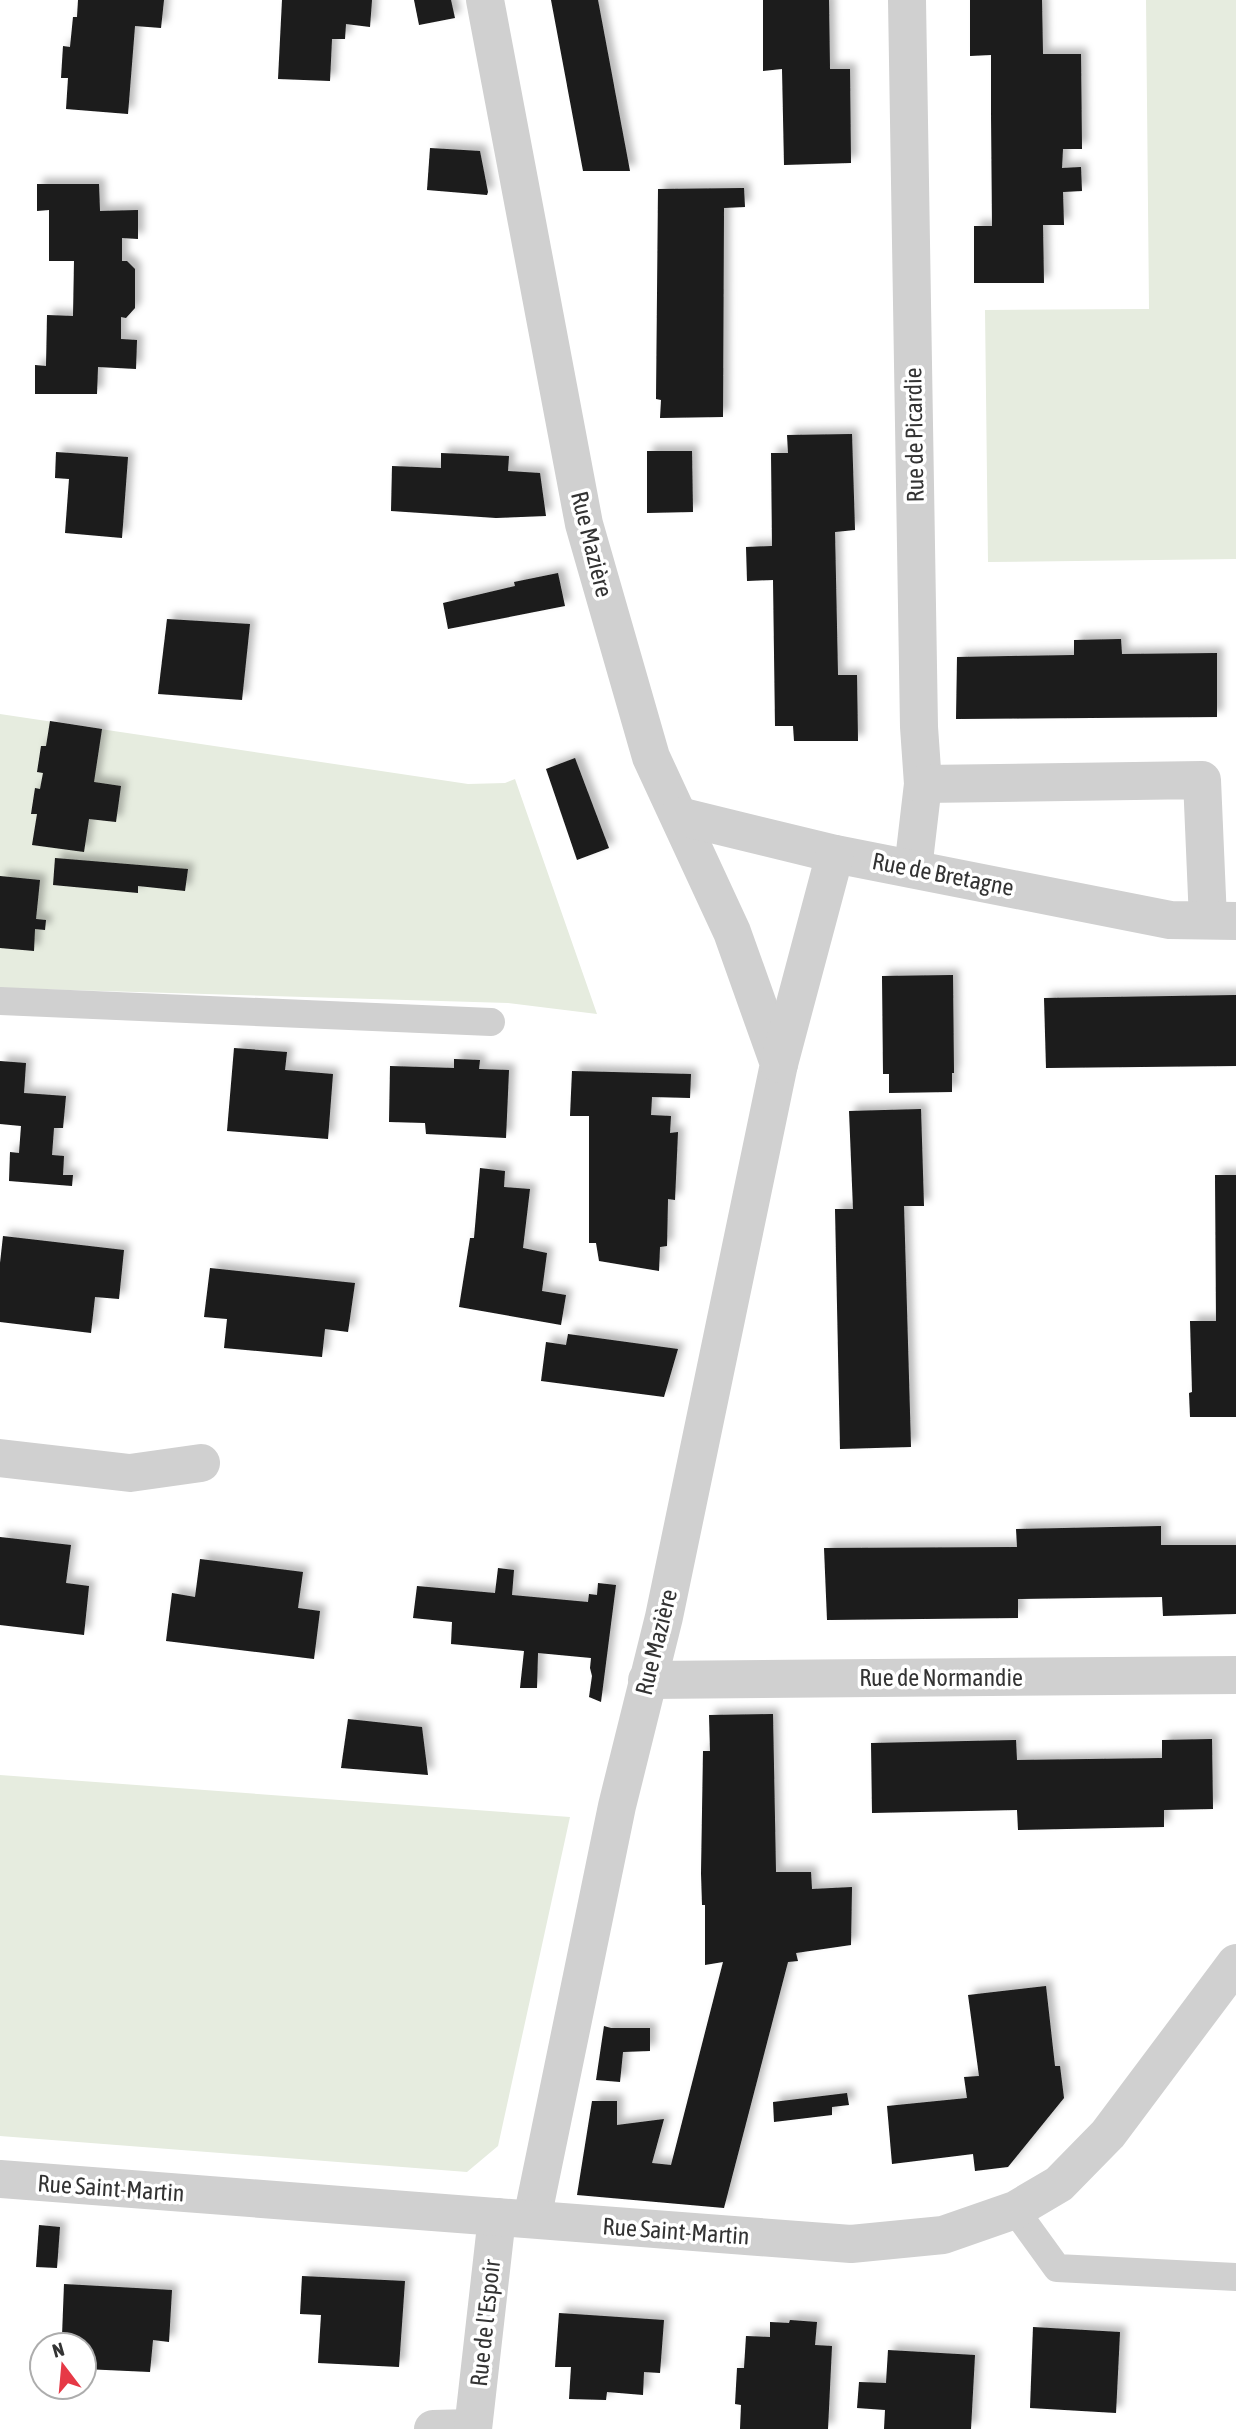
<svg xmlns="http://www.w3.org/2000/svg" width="1236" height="2429" font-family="'Asap Condensed',sans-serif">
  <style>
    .green { fill: #e6ecdf }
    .building { fill: #1a1a1a; filter: url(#shadow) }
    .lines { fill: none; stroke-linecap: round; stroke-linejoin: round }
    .service { stroke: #d0d0d0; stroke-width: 28 }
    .minor { stroke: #d0d0d0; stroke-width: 38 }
    .tertiary { stroke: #d0d0d0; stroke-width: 38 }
    .labels { text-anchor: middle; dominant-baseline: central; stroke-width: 7; stroke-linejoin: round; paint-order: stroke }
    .street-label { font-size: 24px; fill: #333; stroke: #fff }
  </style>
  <defs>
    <filter id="shadow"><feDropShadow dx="6" dy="-6" stdDeviation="3.5" flood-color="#0004"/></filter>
  </defs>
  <rect width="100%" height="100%" fill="#fff"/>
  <g class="green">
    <path d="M 1146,0 L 1236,0 L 1236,559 L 988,562 L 985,310 L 1149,309 Z"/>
    <path d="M 0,714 L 468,784 L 505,783 L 515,779 L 597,1014 L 508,1003 L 0,988 Z"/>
    <path d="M 0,1775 L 570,1817 L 498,2146 L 467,2172 L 0,2136 Z"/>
  </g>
  <g class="building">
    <path d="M 78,0 L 164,0 L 161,28 L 135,26 L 128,114 L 66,109 L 68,78 L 61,78 L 63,46 L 70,47 L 73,17 L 77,17 Z"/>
    <path d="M 282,0 L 372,0 L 370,27 L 346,24 L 345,39 L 332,39 L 330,81 L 278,79 Z"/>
    <path d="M 414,0 L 451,0 L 455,18 L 419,25 Z"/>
    <path d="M 551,0 L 598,0 L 630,171 L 583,171 Z"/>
    <path d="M 763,0 L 829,0 L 830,69 L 850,69 L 851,163 L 784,165 L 782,69 L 763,71 Z"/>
    <path d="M 970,0 L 1042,0 L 1043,54 L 1081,54 L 1082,149 L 1063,149 L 1062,168 L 1081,167 L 1082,191 L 1063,192 L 1064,225 L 1043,225 L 1044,283 L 974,283 L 974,226 L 992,226 L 991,113 L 991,55 L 970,56 Z"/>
    <path d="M 430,148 L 480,151 L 488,192 L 487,195 L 427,190 Z"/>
    <path d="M 37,184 L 99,184 L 100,211 L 138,210 L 138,239 L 122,238 L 122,261 L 127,261 L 135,269 L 135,308 L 126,318 L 121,317 L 121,339 L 137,340 L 136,369 L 98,367 L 97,394 L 35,394 L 35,365 L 46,366 L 47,315 L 73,316 L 74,261 L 49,261 L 49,210 L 37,211 Z"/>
    <path d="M 744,188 L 745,207 L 724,208 L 723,417 L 660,418 L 661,400 L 656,399 L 658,189 Z"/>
    <path d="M 852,434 L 855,530 L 835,532 L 836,579 L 838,675 L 857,675 L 858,741 L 794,741 L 793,726 L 775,726 L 773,580 L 747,581 L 746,547 L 772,546 L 771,453 L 788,453 L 787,435 Z"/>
    <path d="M 647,451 L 692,451 L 693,512 L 647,513 Z"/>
    <path d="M 56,452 L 128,457 L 122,538 L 65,533 L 69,479 L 55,478 Z"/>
    <path d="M 441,453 L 509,456 L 508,471 L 540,473 L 546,516 L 496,518 L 391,511 L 392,466 L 441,468 Z"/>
    <path d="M 558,573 L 565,606 L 448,629 L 443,603 L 515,586 L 514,582 Z"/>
    <path d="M 167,619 L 250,624 L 242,700 L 158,694 Z"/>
    <path d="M 1121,639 L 1122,654 L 1217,653 L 1217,717 L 956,719 L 957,657 L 1074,655 L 1074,640 Z"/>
    <path d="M 50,721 L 102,729 L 94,782 L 121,786 L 116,822 L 89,819 L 84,852 L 32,845 L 37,814 L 31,814 L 35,788 L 40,789 L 43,773 L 37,772 L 41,746 L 46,746 Z"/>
    <path d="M 575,758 L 609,848 L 577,860 L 546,769 Z"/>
    <path d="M 55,858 L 188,869 L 185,891 L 138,886 L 138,893 L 53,885 Z"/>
    <path d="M 0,876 L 40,880 L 36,919 L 46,920 L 45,930 L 35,929 L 34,951 L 0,948 Z"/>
    <path d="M 953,975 L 954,1073 L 952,1073 L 952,1092 L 889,1093 L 889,1074 L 883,1074 L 882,976 Z"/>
    <path d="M 1236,995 L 1236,1066 L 1046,1068 L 1044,998 Z"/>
    <path d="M 234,1048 L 287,1052 L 285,1070 L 333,1074 L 328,1139 L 227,1131 Z"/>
    <path d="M 454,1059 L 480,1060 L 479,1069 L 509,1070 L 506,1138 L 426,1134 L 425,1123 L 389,1122 L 390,1066 L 454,1068 Z"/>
    <path d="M 0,1061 L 26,1063 L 24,1093 L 66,1096 L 63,1128 L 54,1128 L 52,1155 L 64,1156 L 63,1175 L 73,1175 L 72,1186 L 9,1181 L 10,1152 L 19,1153 L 21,1126 L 0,1124 Z"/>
    <path d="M 572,1071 L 691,1074 L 690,1098 L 652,1097 L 651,1115 L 671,1116 L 670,1133 L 678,1132 L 675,1200 L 668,1199 L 667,1246 L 660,1247 L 659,1271 L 599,1261 L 596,1243 L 589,1243 L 589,1116 L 570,1116 Z"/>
    <path d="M 921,1109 L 924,1206 L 904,1206 L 911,1447 L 840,1449 L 835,1209 L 853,1209 L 849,1111 Z"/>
    <path d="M 480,1168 L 505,1171 L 504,1187 L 530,1189 L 523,1248 L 547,1253 L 542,1291 L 566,1295 L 561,1325 L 459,1307 L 470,1238 L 474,1238 Z"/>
    <path d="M 1215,1175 L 1236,1175 L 1236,1417 L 1190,1417 L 1189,1393 L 1192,1392 L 1190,1321 L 1216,1321 Z"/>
    <path d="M 3,1236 L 124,1250 L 119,1299 L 95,1297 L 91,1333 L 0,1322 L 0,1263 Z"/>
    <path d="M 210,1268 L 355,1283 L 348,1332 L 325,1329 L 322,1357 L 224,1348 L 227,1319 L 204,1317 Z"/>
    <path d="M 568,1334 L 678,1349 L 664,1397 L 541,1381 L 546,1342 L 566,1345 Z"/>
    <path d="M 1161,1526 L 1161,1545 L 1236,1545 L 1236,1614 L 1163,1616 L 1162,1597 L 1018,1599 L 1018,1618 L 827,1620 L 824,1548 L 1017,1547 L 1016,1529 Z"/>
    <path d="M 0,1537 L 71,1545 L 66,1583 L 89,1586 L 84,1635 L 0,1625 Z"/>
    <path d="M 200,1559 L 303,1572 L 298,1608 L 320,1611 L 314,1659 L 166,1641 L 172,1593 L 195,1597 Z"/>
    <path d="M 498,1568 L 514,1570 L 512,1595 L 588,1602 L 589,1594 L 597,1595 L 598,1583 L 616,1585 L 601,1702 L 589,1697 L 592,1676 L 590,1668 L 591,1658 L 538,1653 L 537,1688 L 520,1688 L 524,1651 L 451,1644 L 452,1622 L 413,1618 L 417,1586 L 495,1593 Z"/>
    <path d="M 773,1714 L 776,1872 L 811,1872 L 812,1889 L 852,1887 L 851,1945 L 796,1953 L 798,1961 L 788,1962 L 724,2208 L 577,2195 L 592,2101 L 617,2101 L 617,2125 L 664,2119 L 652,2163 L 671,2165 L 723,1962 L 705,1965 L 705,1905 L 702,1905 L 701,1873 L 703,1751 L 710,1751 L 709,1715 Z"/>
    <path d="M 348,1719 L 422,1727 L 428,1775 L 341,1768 Z"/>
    <path d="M 1212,1739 L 1213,1809 L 1164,1810 L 1164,1827 L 1018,1830 L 1017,1810 L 872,1813 L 871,1743 L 1016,1740 L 1017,1760 L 1162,1758 L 1162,1740 Z"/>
    <path d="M 1046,1986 L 1055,2066 L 1060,2066 L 1064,2098 L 1008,2167 L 975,2171 L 973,2154 L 892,2164 L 887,2106 L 967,2098 L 964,2077 L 979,2076 L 968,1995 Z"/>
    <path d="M 604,2026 L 611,2028 L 650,2028 L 650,2051 L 623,2052 L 620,2082 L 596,2080 Z"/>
    <path d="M 847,2093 L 849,2105 L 832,2107 L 832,2115 L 774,2122 L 773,2102 Z"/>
    <path d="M 39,2225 L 60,2227 L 57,2268 L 36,2267 Z"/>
    <path d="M 302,2276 L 405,2281 L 399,2367 L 318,2363 L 321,2315 L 300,2314 Z"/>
    <path d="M 64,2284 L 172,2290 L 169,2342 L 153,2340 L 150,2372 L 84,2369 L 84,2345 L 75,2345 L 75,2337 L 62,2336 Z"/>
    <path d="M 559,2313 L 664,2320 L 660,2373 L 644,2372 L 643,2395 L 607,2392 L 606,2400 L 569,2399 L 571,2367 L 555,2367 Z"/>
    <path d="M 790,2320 L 817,2322 L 815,2345 L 832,2346 L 828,2429 L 740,2429 L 741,2405 L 735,2404 L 737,2368 L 744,2368 L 746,2336 L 770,2337 L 770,2322 L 789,2323 Z"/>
    <path d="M 1033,2327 L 1120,2332 L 1116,2413 L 1030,2408 Z"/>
    <path d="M 888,2350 L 975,2355 L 971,2429 L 884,2429 L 885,2410 L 857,2408 L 859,2382 L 886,2383 Z"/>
  </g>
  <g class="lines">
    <g class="service">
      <path d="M 0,1001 L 491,1022"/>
      <path d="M 1015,2210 L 1057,2268 L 1236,2277"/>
    </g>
    <g class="minor">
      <path d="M 485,0 L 584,524 L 651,757 L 732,932 L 779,1064 L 664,1617 L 617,1806 L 532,2219"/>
      <path d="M 907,0 L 919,727 L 923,784 L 913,869"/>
      <path d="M 923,784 L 1202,780 L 1208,920"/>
      <path d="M 679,816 L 835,854 L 1170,920 L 1236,921"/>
      <path d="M 779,1064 L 835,854"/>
      <path d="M 0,1458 L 130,1473 L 201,1463"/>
      <path d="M 647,1680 L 1236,1675"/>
      <path d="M 433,2429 L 473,2428"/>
      <path d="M 473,2429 L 497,2217"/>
    </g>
    <path class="tertiary" d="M 0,2179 L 851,2244 L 943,2235 L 1015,2210 L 1059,2184 L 1108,2134 L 1236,1963"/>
  </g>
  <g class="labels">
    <g class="street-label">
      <text transform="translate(914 435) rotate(-91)">Rue de Picardie</text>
      <text transform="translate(592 544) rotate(76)">Rue Mazière</text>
      <text transform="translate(943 874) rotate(11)">Rue de Bretagne</text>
      <text transform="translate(656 1642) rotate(-76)">Rue Mazière</text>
      <text x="941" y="1677">Rue de Normandie</text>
      <text transform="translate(111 2188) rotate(4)">Rue Saint-Martin</text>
      <text transform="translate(676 2231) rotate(4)">Rue Saint-Martin</text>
      <text transform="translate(485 2323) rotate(-84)">Rue de l'Espoir</text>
    </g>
  </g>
  <g transform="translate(63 2366) rotate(344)"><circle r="33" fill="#ffffff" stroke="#adadad" stroke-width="2"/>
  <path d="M0-5L12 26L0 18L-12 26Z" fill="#e63946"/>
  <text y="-10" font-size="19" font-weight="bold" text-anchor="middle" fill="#333333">N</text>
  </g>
</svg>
